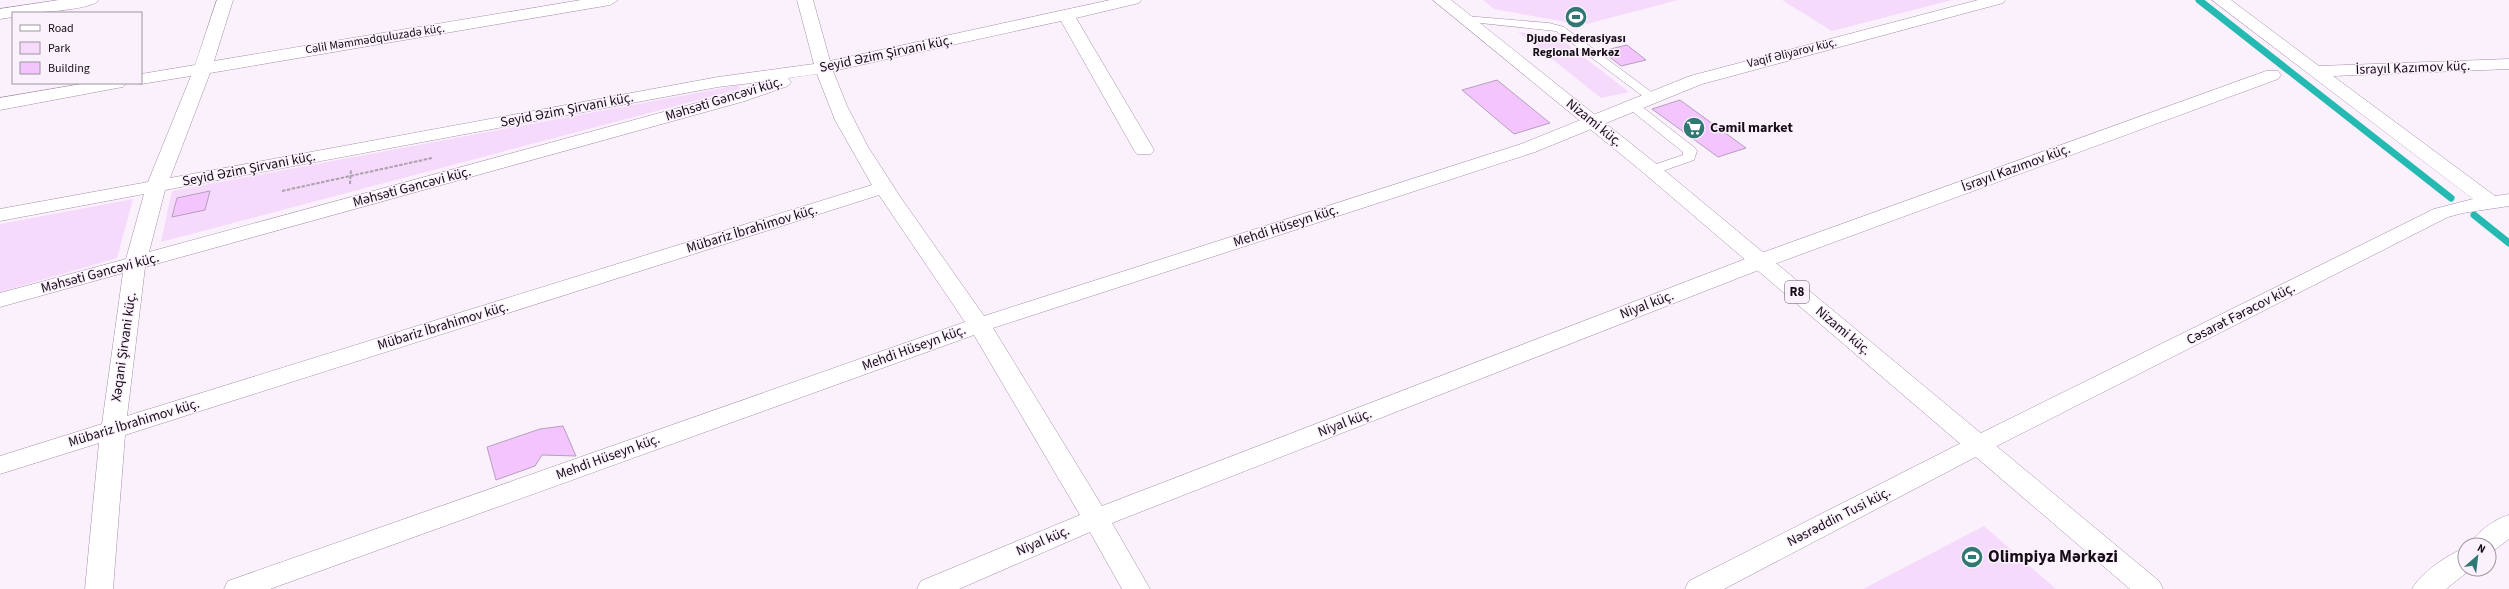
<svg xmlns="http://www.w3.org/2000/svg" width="2509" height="589" font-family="'Source Sans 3',sans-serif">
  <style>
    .green { fill: #f5dafb }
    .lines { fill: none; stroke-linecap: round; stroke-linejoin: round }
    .stream { stroke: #24bab2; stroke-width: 7 }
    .building { fill: #f3c4fe; stroke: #b69fbb }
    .lane-casing { stroke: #a48da9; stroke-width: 1 }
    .street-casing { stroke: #a48da9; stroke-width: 1 }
    .highway-casing { stroke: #a48da9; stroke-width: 1 }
    .path { stroke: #aba2ad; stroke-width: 2; stroke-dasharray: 3.5 1.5; stroke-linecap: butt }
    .lane { fill: #fff; fill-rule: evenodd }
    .street { fill: #fff; fill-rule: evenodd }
    .highway { fill: #fff; fill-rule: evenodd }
    .labels { text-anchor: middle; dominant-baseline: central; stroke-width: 3; stroke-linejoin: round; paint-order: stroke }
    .far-poi-label { font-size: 12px; font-weight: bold; fill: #150d16; stroke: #fbf1fd }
    .far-street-label { font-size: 12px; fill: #150d16; stroke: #fbf1fd }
    .shield { fill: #fbf1fd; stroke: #5a515b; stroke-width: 1 }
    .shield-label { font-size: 13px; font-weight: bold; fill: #150d16 }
    .street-label { font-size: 14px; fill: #150d16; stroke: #fbf1fd }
    .poi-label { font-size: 14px; font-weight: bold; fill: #150d16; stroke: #fbf1fd; text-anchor: start }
    .near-poi-label { font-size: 17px; font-weight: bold; fill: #150d16; stroke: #fbf1fd; text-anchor: start }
  </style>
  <rect width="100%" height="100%" fill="#fbf1fd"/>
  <g class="green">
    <path d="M 1483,0 L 1678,0 L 1583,25 L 1494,9 Z"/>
    <path d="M 1782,0 L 1952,0 L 1832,31 Z"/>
    <path d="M 1518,32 L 1558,37 L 1629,92 L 1601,98 Z"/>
    <path d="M 739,85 L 740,89 L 161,242 L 172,191 Z"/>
    <path d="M 133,199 L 117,258 L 0,292 L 0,224 Z"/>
    <path d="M 1984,526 L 2056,589 L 1863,589 Z"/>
  </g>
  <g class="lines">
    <g class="stream">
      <path d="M 2199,0 L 2451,198"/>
      <path d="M 2474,215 L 2509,243"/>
    </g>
  </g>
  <g class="building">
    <path d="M 1627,45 L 1646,60 L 1621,66 L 1602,51 Z"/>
    <path d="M 1497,80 L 1550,123 L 1514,134 L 1462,90 Z"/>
    <path d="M 1680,100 L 1746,148 L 1718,157 L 1652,109 Z"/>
    <path d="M 210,191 L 205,210 L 172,217 L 177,198 Z"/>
    <path d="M 563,426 L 576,456 L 542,455 L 535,466 L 496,480 L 487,447 L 540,429 Z"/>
  </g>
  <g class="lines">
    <g class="lane-casing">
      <g id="lane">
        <path d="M 1465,16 L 1549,23 L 1564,27 L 1658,97 L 1656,100 L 1648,100 L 1556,31 L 1461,21 L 1459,19 Z"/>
        <path d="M 1632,101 L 1636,102 L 1695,148 L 1697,151 L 1694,160 L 1657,173 L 1647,173 L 1645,170 L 1647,167 L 1683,155 L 1683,152 L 1628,108 L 1626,105 Z"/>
      </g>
    </g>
    <g class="street-casing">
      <g id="street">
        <path d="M 59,0 L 99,0 C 91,11 28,13 13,13 L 13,17 L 0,19 L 0,9 Z"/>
        <path d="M 217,0 L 233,0 L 214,61 L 581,0 L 618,0 L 610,5 L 210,73 L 170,178 L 718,77 L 814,64 L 797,0 L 813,0 L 830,61 L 1110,0 L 1141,0 L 1139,3 L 1076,18 L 1154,150 L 1151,154 L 1137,154 L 1134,150 L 1061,21 L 833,71 L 847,106 L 868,147 L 901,198 L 984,316 L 1521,144 L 1690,76 L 1978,0 L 2005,0 L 2003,3 L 1702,84 L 1535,152 L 993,328 L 1102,506 L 1753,256 L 2266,71 L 2278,71 L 2281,75 L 2278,79 L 1769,266 L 1112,523 L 1150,589 L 1122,589 L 1090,532 L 959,589 L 917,589 L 921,581 L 1080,515 L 974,335 L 270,589 L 224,589 L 228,581 L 965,322 L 879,195 L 125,435 L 113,589 L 85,589 L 99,443 L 0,474 L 0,456 L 102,424 L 123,273 L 0,307 L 0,293 L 126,259 L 144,194 L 0,221 L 0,209 L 148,182 L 191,76 L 141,84 L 135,83 L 141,83 L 141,74 L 195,65 ZM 817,74 L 835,120 L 872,185 L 127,416 L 145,267 L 745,101 L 788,86 L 791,82 L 788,78 ZM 769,81 L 733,93 L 149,252 L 165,190 L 718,87 Z"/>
        <path d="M 2212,0 L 2231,0 L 2319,66 L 2509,59 L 2509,69 L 2333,76 L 2495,196 L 2509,194 L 2509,206 L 2463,213 L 2448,217 L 1987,451 L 1724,589 L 1685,589 L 1689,581 L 1969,439 L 2434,209 L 2473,199 Z"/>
        <path d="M 87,83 L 126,83 L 123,87 L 117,88 L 0,110 L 0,98 Z"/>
        <path d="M 2509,515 L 2509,539 L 2489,554 L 2489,545 L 2470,545 C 2477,531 2495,519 2509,515 Z"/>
        <path d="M 2465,548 L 2465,569 L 2471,569 L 2446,589 L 2412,589 C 2421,573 2448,554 2465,548 Z"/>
      </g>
    </g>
    <g class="highway-casing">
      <path id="highway" d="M 1433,0 L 1451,0 L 1659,166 L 2159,581 L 2163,589 L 2130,589 L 1645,174 Z"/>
    </g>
    <g class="path">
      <path d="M 350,184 L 351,169"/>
      <path d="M 282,191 L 432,158"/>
    </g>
    <use href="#lane" class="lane"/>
    <use href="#street" class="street"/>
    <use href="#highway" class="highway"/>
  </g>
  <defs>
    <g id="stadium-disc" transform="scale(1.15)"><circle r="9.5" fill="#307873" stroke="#fbf1fd"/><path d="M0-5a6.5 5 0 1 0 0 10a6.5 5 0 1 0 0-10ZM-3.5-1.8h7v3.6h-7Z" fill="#fff"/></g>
    <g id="supermarket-disc" transform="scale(1.15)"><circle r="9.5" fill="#307873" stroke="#fbf1fd"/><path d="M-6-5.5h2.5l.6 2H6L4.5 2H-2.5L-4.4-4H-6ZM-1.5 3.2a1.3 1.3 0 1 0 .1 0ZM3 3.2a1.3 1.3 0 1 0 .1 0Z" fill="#fff"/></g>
  </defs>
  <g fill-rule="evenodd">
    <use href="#stadium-disc" x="1576" y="17"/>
    <use href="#supermarket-disc" x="1694" y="128"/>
    <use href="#stadium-disc" x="1972" y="557"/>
  </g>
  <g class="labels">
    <g class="far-poi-label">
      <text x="1576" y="38">Djudo Federasiyası<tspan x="1576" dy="14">Regional Mərkəz</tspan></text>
    </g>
    <g class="far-street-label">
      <text transform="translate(375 39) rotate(-9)">Cəlil Məmmədquluzadə küç.</text>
      <text transform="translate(1792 53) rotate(-14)">Vaqif Əliyarov küç.</text>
    </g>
    <rect class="shield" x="1785" y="281" width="24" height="22" rx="3"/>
    <g class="shield-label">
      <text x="1797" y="292">R8</text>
    </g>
    <g class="street-label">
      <text transform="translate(886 54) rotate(-12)">Seyid Əzim Şirvani küç.</text>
      <text transform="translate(2413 68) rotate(-2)">İsrayıl Kazımov küç.</text>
      <text transform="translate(724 99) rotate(-17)">Məhsəti Gəncəvi küç.</text>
      <text transform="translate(567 110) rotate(-11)">Seyid Əzim Şirvani küç.</text>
      <text transform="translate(1594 123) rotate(39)">Nizami küç.</text>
      <text transform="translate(2016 168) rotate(-20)">İsrayıl Kazımov küç.</text>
      <text transform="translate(249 169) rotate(-11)">Seyid Əzim Şirvani küç.</text>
      <text transform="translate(412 187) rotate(-15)">Məhsəti Gəncəvi küç.</text>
      <text transform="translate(1286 226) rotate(-18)">Mehdi Hüseyn küç.</text>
      <text transform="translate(752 229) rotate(-17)">Mübariz İbrahimov küç.</text>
      <text transform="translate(100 273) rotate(-15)">Məhsəti Gəncəvi küç.</text>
      <text transform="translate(1647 305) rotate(-21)">Niyal küç.</text>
      <text transform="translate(2241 314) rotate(-27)">Cəsarət Fərəcov küç.</text>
      <text transform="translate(443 326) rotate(-17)">Mübariz İbrahimov küç.</text>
      <text transform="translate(1843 331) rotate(40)">Nizami küç.</text>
      <text transform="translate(124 347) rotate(-82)">Xəqani Şirvani küç.</text>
      <text transform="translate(914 348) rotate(-20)">Mehdi Hüseyn küç.</text>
      <text transform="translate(134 423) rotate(-17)">Mübariz İbrahimov küç.</text>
      <text transform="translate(1345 423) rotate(-21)">Niyal küç.</text>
      <text transform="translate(608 457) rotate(-20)">Mehdi Hüseyn küç.</text>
      <text transform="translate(1839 517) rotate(-27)">Nəsrəddin Tusi küç.</text>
      <text transform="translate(1043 541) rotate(-23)">Niyal küç.</text>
    </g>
    <g class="poi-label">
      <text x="1710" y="128">Cəmil market</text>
    </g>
    <g class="near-poi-label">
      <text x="1988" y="557">Olimpiya Mərkəzi</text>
    </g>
  </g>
  <rect x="12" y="12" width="130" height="72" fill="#fbf1fd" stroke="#9f96a1"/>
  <rect x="20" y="25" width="20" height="6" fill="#ffffff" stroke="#9f96a1"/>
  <text x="48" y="32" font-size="12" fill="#150d16">Road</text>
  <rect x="20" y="42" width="20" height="12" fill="#f5dafb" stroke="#9f96a1"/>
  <text x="48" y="52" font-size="12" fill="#150d16">Park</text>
  <rect x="20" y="62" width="20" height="12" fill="#f3c4fe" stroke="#9f96a1"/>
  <text x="48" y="72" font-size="12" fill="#150d16">Building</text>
  <g transform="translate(2477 557) rotate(28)"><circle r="19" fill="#fbf1fd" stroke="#9f96a1"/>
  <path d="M0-3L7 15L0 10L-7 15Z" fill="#307873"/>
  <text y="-6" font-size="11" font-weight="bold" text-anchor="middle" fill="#150d16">N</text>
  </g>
</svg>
